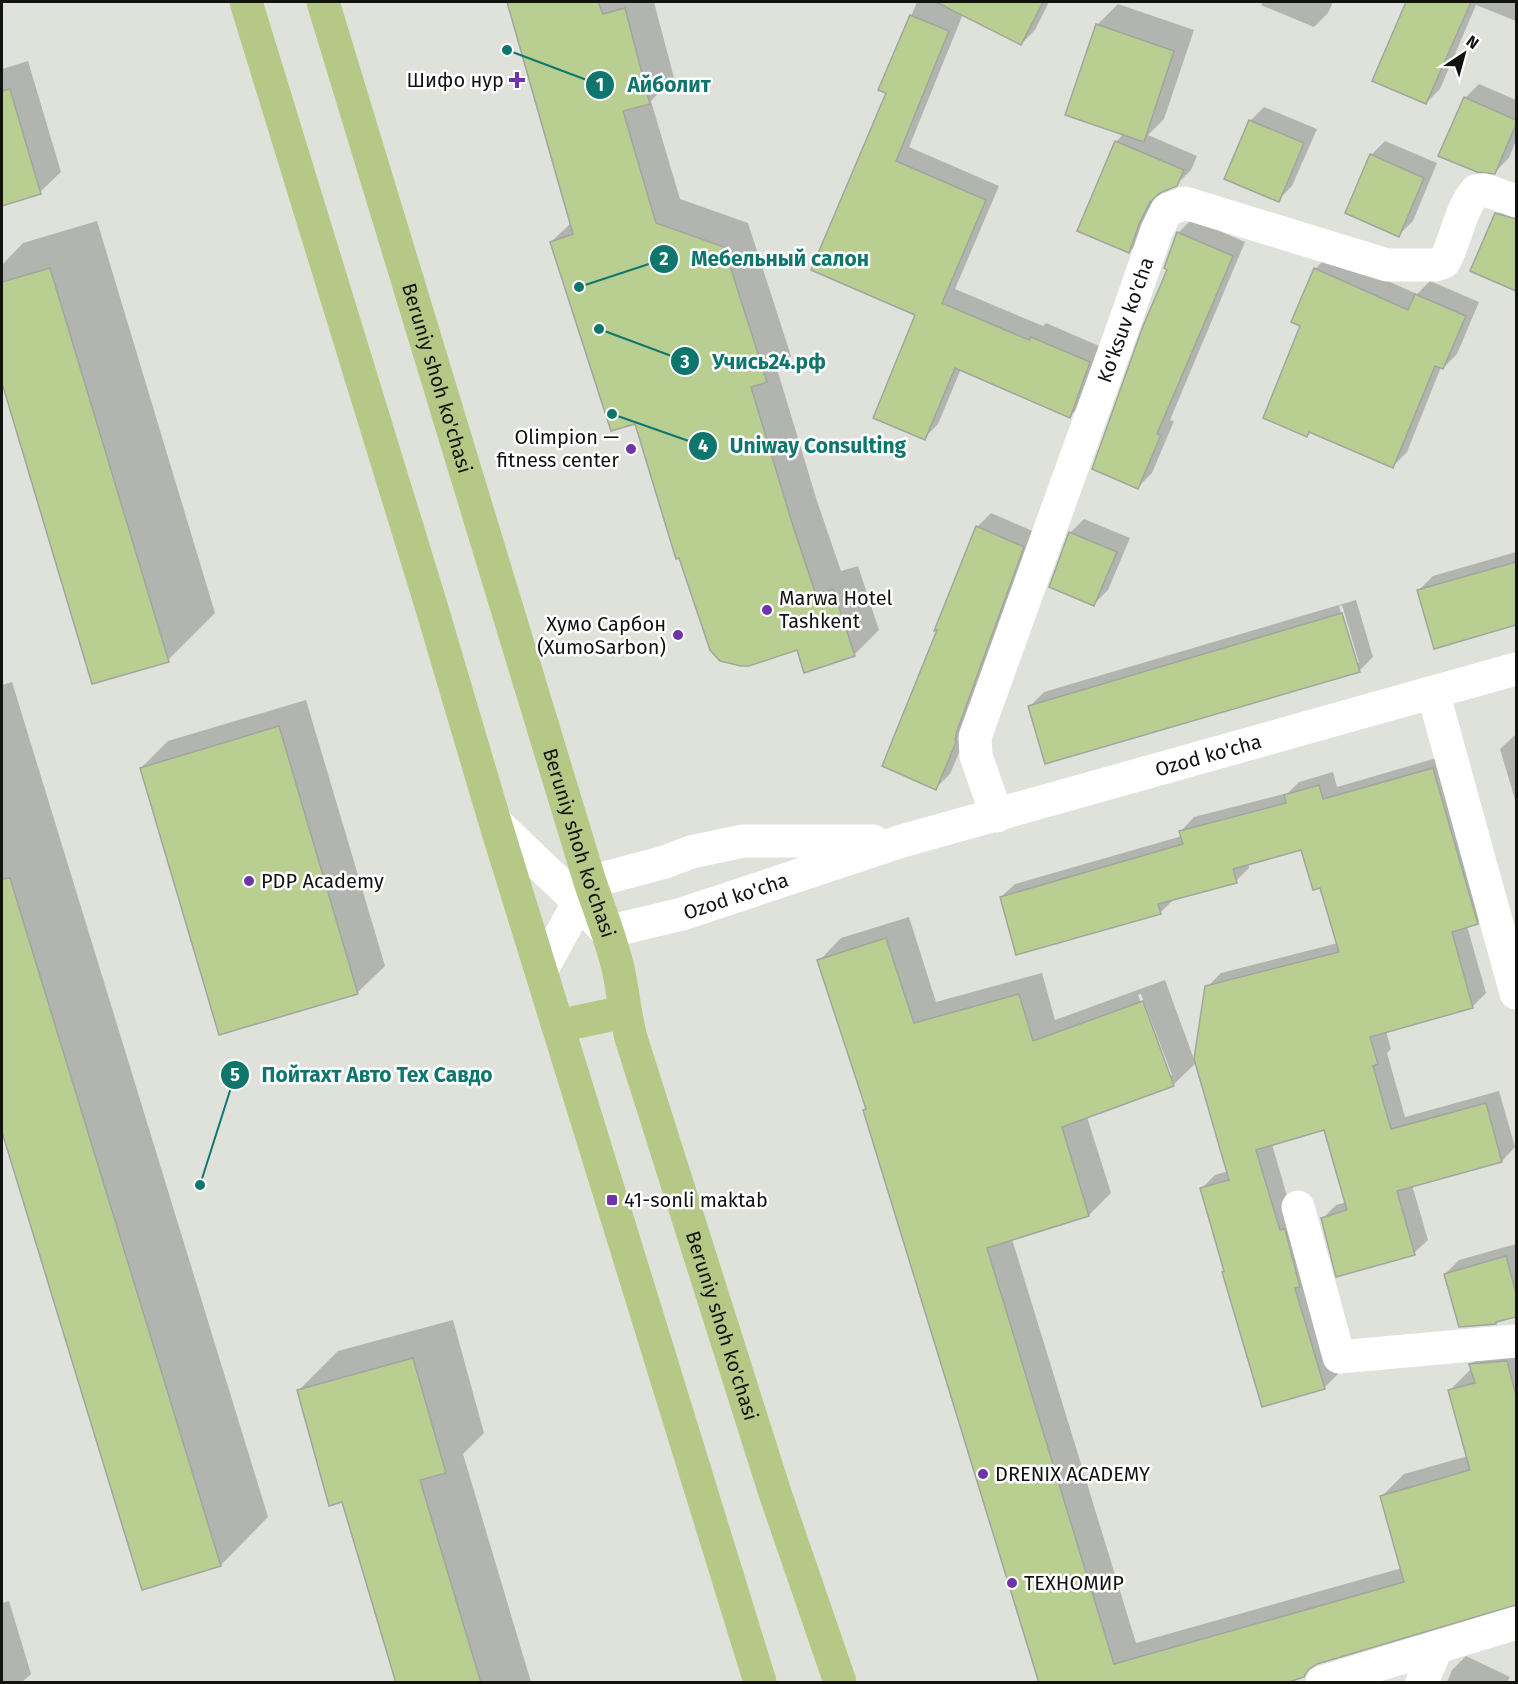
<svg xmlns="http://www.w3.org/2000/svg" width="1518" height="1684" font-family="'Fira Sans',sans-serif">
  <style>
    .shadow { fill: #0003; fill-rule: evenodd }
    .building { fill: #b9cf91; stroke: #a2a59e; stroke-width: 1.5 }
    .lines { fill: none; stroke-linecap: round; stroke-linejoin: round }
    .minor { stroke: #fff; stroke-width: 33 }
    .major { stroke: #b5c885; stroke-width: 33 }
    .poi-dot { fill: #7033a9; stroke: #fff; stroke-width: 2 }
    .labels { text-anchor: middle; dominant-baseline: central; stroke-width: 5; stroke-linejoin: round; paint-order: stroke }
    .poi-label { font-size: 20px; fill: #121311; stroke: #fff; text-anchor: start }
    .street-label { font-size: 20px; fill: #121311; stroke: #fff }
    .leader { fill: none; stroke: #0f766e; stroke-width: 2 }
    .callout-dot { fill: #0f766e; stroke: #fff; stroke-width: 2 }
    .mark-label { font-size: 18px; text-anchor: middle; font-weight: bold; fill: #fff }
    .callout-label { font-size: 21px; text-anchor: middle; font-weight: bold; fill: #0f766e; stroke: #fff; stroke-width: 5; stroke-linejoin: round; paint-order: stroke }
  </style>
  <rect width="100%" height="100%" fill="#dfe2db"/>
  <g class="shadow">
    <path d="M 509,2 L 654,2 L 674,78 L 651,101 L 680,199 L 748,223 L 791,356 L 777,369 L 817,501 L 841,571 L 858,566 L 879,630 L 854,655 L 798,648 L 636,422 L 551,242 L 571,223 Z"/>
    <path d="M 917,2 L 1049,2 L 1035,30 L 1021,44 L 963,14 L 909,147 L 999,186 L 955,289 L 1043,326 L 1046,323 L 1104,348 L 1084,402 L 1070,416 L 961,369 L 938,424 L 924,438 L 917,314 L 813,269 L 888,92 L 880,89 Z"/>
    <path d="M 1263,2 L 1333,2 L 1328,13 L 1314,27 L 1261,5 Z"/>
    <path d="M 1407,2 L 1516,2 L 1516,21 L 1476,5 L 1440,89 L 1426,103 L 1374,80 Z"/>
    <path d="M 1118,4 L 1194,30 L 1164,119 L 1148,135 L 1197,156 L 1191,170 L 1176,185 L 1162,190 L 1143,238 L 1129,252 L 1116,142 L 1124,133 L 1097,25 Z"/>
    <path d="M 28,61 L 61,172 L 40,192 L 2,204 L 2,69 Z"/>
    <path d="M 1479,84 L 1516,100 L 1516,140 L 1509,158 L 1495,172 L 1465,98 Z"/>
    <path d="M 1264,107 L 1317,129 L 1292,186 L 1278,200 L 1250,121 Z"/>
    <path d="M 1385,141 L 1437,163 L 1413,221 L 1399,235 L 1371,155 Z"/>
    <path d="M 1508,204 L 1516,208 L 1516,289 L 1472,270 L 1494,218 Z"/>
    <path d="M 1192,219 L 1245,242 L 1170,420 L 1174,421 L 1152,473 L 1138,487 L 1169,269 L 1178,233 Z"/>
    <path d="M 97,221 L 215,613 L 168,660 L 93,682 L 2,378 L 2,265 L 23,243 Z"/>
    <path d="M 1329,255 L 1417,294 L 1430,281 L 1479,302 L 1457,354 L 1443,368 L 1441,367 L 1407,452 L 1393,466 L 1310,431 L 1306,435 L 1315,269 Z"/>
    <path d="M 991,513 L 1037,533 L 970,727 L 950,774 L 936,788 L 940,627 L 977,527 Z"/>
    <path d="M 1084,519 L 1130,538 L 1108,590 L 1094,604 L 1070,533 Z"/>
    <path d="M 1516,552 L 1516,623 L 1435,647 L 1419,590 L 1433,576 Z"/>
    <path d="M 1356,600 L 1373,657 L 1359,671 L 1030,706 L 1044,692 ZM 1342,605 L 1359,663 L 1356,663 L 1339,606 Z"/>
    <path d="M 12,682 L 268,1517 L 221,1565 L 143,1588 L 2,1126 L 2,685 Z"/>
    <path d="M 306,700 L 385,966 L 357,993 L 141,768 L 168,741 Z"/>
    <path d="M 1516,734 L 1516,803 L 1500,749 Z"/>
    <path d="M 1447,755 L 1491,909 L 1477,923 L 1467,926 L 1486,993 L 1472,1007 L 1386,1031 L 1391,1049 L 1387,1053 L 1405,1117 L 1499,1091 L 1515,1147 L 1502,1161 L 1412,1185 L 1428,1240 L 1414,1253 L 1322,1219 L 1336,1205 L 1347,1202 L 1325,1128 L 1272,1144 L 1338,1374 L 1324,1388 L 1225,1271 L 1202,1188 L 1215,1175 L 1228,1171 L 1197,1062 L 1173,1085 L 1087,1117 L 1111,1193 L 1089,1215 L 1012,1239 L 1136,1643 L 1402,1568 L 1382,1496 L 1404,1474 L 1468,1456 L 1449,1391 L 1472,1368 L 1471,1364 L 1493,1342 L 1516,1340 L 1516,1603 L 1511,1603 L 1317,1662 L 1303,1676 L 1040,1682 L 867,1108 L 819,961 L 841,938 L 909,917 L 936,1002 L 1042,973 L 1055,1020 L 1165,980 L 1195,1062 L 1207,987 L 1221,973 L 1338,943 L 1321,886 L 1302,848 L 1248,863 L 1249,868 L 1236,881 L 1174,899 L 1160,913 L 1001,897 L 1015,884 L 1182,836 L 1181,831 L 1194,817 L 1288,793 L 1299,782 L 1333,772 L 1337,787 ZM 1141,994 L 1172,1075 L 1168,1075 L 1138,995 Z"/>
    <path d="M 1516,1244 L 1516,1315 L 1496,1323 L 1445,1274 L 1459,1260 Z"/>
    <path d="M 453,1320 L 484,1433 L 463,1454 L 531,1682 L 398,1682 L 343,1500 L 298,1391 L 338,1351 Z"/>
    <path d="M 9,1601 L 31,1674 L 22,1682 L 2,1682 L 2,1603 Z"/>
    <path d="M 1466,1656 L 1510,1677 L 1507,1682 L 1447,1682 L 1452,1670 Z"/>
  </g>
  <g class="building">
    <path d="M 507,2 L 598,2 L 603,14 L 625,8 L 650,104 L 623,111 L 656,223 L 724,247 L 767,382 L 751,387 L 793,526 L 816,595 L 833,589 L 855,656 L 804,673 L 797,650 L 749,666 L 741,666 L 720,661 L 710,650 L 679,558 L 676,559 L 635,424 L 611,431 L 550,242 L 573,234 Z"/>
    <path d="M 936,2 L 1043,2 L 1021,45 Z"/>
    <path d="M 1406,2 L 1471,2 L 1426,104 L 1372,81 Z"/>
    <path d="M 910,15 L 949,31 L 896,161 L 986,200 L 942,303 L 1029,340 L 1031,337 L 1090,362 L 1070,418 L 955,368 L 925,440 L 873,418 L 915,315 L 811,270 L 886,93 L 878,90 Z"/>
    <path d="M 1096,24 L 1174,51 L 1144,142 L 1065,115 Z"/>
    <path d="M 10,89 L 41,194 L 2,206 L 2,91 Z"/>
    <path d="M 1464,97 L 1516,120 L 1516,124 L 1495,174 L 1477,172 L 1438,156 Z"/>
    <path d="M 1249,120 L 1304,143 L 1279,202 L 1224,179 Z"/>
    <path d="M 1115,141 L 1184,170 L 1177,186 L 1160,193 L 1150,202 L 1139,224 L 1129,253 L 1077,231 Z"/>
    <path d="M 1370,154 L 1424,178 L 1399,237 L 1345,213 Z"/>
    <path d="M 1495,213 L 1516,219 L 1516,291 L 1470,271 Z"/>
    <path d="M 1177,232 L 1233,256 L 1157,434 L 1161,435 L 1138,489 L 1092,469 L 1143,326 L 1167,270 L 1164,268 Z"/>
    <path d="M 50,268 L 169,662 L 92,684 L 2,383 L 2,282 Z"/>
    <path d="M 1314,268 L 1408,310 L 1415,294 L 1466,316 L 1443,369 L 1435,366 L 1393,468 L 1309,432 L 1307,437 L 1263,418 L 1300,326 L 1291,322 Z"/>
    <path d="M 976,526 L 1024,547 L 957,731 L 955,740 L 956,742 L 936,790 L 882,766 L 937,630 L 934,631 Z"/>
    <path d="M 1069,532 L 1117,552 L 1094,606 L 1049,587 Z"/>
    <path d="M 1516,562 L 1516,625 L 1434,649 L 1417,590 Z"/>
    <path d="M 1342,613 L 1360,672 L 1045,764 L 1028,706 Z"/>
    <path d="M 279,726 L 358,994 L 219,1035 L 140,768 Z"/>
    <path d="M 1433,768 L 1478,924 L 1452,932 L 1473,1008 L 1370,1037 L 1378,1064 L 1373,1066 L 1391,1129 L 1486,1103 L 1502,1162 L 1397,1191 L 1415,1255 L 1336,1277 L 1321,1218 L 1347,1210 L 1324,1130 L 1256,1150 L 1280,1230 L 1285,1229 L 1300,1287 L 1295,1288 L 1325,1389 L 1262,1407 L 1222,1272 L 1224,1271 L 1200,1188 L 1229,1180 L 1194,1059 L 1205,986 L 1339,952 L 1320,888 L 1313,890 L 1301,850 L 1233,869 L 1237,883 L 1158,904 L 1161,914 L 1016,955 L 1000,897 L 1183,844 L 1179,831 L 1286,803 L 1284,795 L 1319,785 L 1323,799 Z"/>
    <path d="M 10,878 L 221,1566 L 142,1590 L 2,1132 L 2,879 Z"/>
    <path d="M 886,938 L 914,1023 L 1019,994 L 1033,1041 L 1143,1001 L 1174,1086 L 1062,1127 L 1089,1216 L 987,1248 L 1114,1664 L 1404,1582 L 1380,1496 L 1470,1470 L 1448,1390 L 1475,1383 L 1469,1364 L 1507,1361 L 1516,1395 L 1516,1605 L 1317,1664 L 1308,1670 L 1304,1677 L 1286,1683 L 1039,1683 L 863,1110 L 866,1109 L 817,960 Z"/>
    <path d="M 1506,1256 L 1516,1293 L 1516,1317 L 1496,1322 L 1496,1324 L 1459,1327 L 1444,1274 Z"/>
    <path d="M 413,1358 L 446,1473 L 420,1480 L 481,1683 L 396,1683 L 342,1502 L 329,1506 L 297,1390 Z"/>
  </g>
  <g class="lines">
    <g class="minor">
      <path d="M 1433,692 L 1516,993"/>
      <path id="s1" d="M 997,816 L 976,756 L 975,737 L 1126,319 L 1157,230 L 1167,210 L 1185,203 L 1387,265 L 1435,265 L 1444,262 C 1457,239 1459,211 1476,191 L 1485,190 L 1516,201"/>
      <path id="s2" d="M 495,822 L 580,903 L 607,932 L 682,914 L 902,841 L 1516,669"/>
      <path d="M 541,971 L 590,882 L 665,862 L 691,852 L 743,841 L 873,841"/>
      <path d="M 1298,1207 L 1339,1357 L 1516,1341"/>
      <path d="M 1322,1682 L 1516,1623"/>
      <path d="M 1422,1682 L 1436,1649"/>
    </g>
    <g class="major">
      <path d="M 246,2 L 430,602 L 495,822 L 760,1682"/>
      <path id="s3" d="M 323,2 L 590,882 C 600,911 611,939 618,968 C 623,991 625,1015 631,1038 L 775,1493 L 840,1682"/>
      <path d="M 558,1026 L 624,1012"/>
    </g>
  </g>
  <g class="poi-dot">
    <path d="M514 71h6v6h6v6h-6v6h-6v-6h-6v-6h6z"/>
    <circle cx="631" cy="449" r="6"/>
    <circle cx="767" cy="610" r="6"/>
    <circle cx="678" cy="635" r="6"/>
    <circle cx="249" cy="881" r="6"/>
    <rect x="606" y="1194" width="12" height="12" rx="3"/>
    <circle cx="983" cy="1474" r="6"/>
    <circle cx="1012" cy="1583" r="6"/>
  </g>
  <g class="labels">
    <g class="poi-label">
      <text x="504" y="80" text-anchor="end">Шифо нур</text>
      <text x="619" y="437" text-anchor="end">Olimpion —<tspan x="619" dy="23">fitness center</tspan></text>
      <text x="779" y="598">Marwa Hotel<tspan x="779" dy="23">Tashkent</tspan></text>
      <text x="666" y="624" text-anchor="end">Хумо Сарбон<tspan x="666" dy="23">(XumoSarbon)</tspan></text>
      <text x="261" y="881">PDP Academy</text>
      <text x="624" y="1200">41-sonli maktab</text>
      <text x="995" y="1474">DRENIX ACADEMY</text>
      <text x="1024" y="1583">ТЕХНОМИР</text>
    </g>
    <g class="street-label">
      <text stroke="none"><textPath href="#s1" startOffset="526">Ko'ksuv ko'cha</textPath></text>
      <text stroke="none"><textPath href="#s3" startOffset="393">Beruniy shoh ko'chasi</textPath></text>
      <text stroke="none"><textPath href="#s2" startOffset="784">Ozod ko'cha</textPath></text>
      <text stroke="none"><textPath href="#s3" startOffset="879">Beruniy shoh ko'chasi</textPath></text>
      <text stroke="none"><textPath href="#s2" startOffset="291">Ozod ko'cha</textPath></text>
      <text stroke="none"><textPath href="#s3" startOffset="1383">Beruniy shoh ko'chasi</textPath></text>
    </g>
  </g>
  <path class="leader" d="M507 50L600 85M579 287L664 259M599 329L685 361M612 414L703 446M200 1185L235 1075"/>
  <g class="callout-dot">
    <circle cx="507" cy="50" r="6"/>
    <circle cx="579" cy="287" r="6"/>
    <circle cx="599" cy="329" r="6"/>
    <circle cx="612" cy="414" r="6"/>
    <circle cx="200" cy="1185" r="6"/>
    <circle cx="600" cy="85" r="15"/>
    <circle cx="664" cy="259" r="15"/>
    <circle cx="685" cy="361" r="15"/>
    <circle cx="703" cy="446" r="15"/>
    <circle cx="235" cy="1075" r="15"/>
  </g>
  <g class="mark-label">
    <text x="600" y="91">1</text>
    <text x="664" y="265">2</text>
    <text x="685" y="368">3</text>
    <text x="703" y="452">4</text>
    <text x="235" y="1081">5</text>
  </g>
  <g class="callout-label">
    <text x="669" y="92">Айболит</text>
    <text x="780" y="266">Мебельный салон</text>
    <text x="769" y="369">Учись24.рф</text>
    <text x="818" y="453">Uniway Consulting</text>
    <text x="377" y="1082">Пойтахт Авто Тех Савдо</text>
  </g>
  <rect width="1518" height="1684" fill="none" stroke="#121311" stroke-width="6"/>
  <g transform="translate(1464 54) rotate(36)" stroke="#ffffff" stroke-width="4.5" paint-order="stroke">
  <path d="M0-4.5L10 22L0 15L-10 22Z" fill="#121311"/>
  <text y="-9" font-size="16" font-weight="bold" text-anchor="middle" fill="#121311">N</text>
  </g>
</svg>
